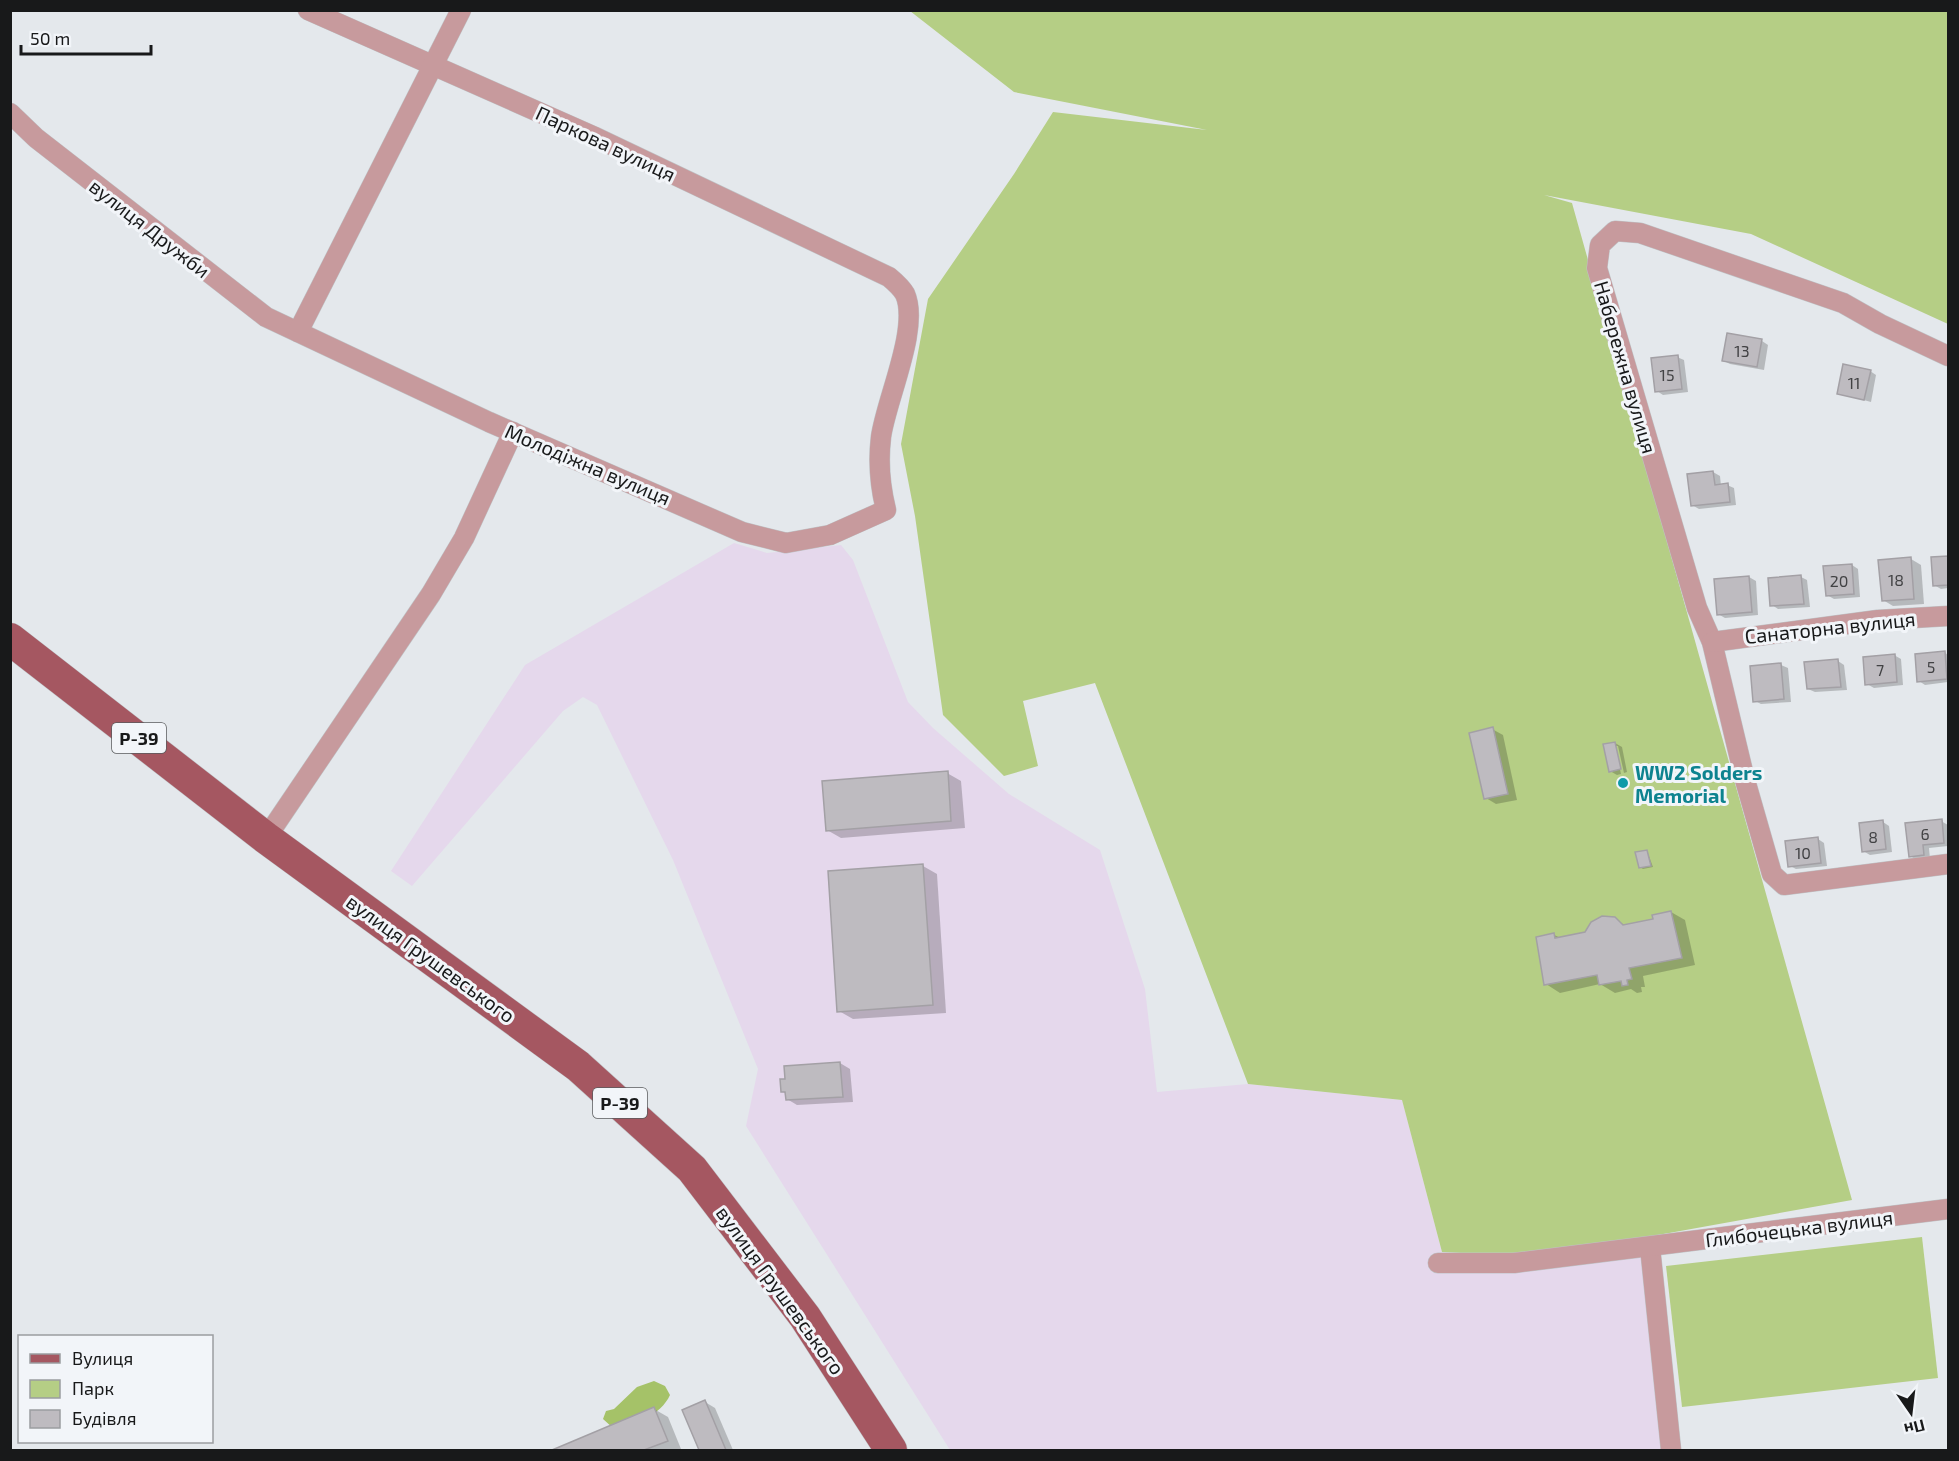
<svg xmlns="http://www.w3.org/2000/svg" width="1959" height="1461" font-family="'Exo 2',sans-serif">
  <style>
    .industrial { fill: #e5d8ec }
    .green { fill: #b5ce85 }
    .forest { fill: #a5c268 }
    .shadow { fill: #0003 }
    .building { fill: #bebbc0; stroke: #a3a0a5; stroke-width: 1.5 }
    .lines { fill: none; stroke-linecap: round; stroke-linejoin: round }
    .minor-casing { stroke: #bfc3c6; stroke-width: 21 }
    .primary-casing { stroke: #bfc3c6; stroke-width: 33 }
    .minor { stroke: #c79a9d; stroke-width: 20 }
    .primary { stroke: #a55761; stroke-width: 32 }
    .culture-dot { fill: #0f9aa8; stroke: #f2f5f9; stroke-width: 2 }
    .labels { text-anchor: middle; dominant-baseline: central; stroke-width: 6; stroke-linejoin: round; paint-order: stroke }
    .number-label { font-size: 16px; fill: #424244 }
    .shield { fill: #f2f5f9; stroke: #595b5d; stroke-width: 1.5 }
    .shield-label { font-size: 18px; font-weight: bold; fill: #18191a }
    .street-label { font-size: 20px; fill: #18191a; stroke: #f2f5f9 }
    .culture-label { font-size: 20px; font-weight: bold; fill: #0d838f; stroke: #f2f5f9; text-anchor: start }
  </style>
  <rect width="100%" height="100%" fill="#e4e8ec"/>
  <path class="industrial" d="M 734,543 L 767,553 L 841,545 L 853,560 L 908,702 L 933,728 L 1009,794 L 1100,850 L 1145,989 L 1157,1092 L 1248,1084 L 1402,1100 L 1442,1252 L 1641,1238 L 1662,1450 L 950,1450 L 746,1126 L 758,1069 L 673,860 L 597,705 L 583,697 L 563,711 L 412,886 L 391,871 L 525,665 Z"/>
  <g class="green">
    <path d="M 910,11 L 1948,11 L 1948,324 L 1751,234 L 1544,195 L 1572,203 L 1852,1200 L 1536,1257 L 1442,1252 L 1402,1100 L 1248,1084 L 1095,683 L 1023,701 L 1038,766 L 1004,776 L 943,715 L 915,516 L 901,444 L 928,299 L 1014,174 L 1053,112 L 1207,130 L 1014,92 Z"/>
    <path d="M 1922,1237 L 1938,1378 L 1682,1407 L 1666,1266 Z"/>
  </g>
  <path class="forest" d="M 654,1381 L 665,1386 L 670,1395 C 661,1415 633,1427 613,1428 L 603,1419 L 606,1411 L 614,1409 L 637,1387 Z"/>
  <g class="shadow">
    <path d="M 1762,341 L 1768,345 L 1764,370 L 1730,364 L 1724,361 Z"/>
    <path d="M 1677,357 L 1684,360 L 1688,392 L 1663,395 L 1657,391 Z"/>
    <path d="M 1870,371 L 1876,375 L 1871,402 L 1838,393 Z"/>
    <path d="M 1713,472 L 1720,476 L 1721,486 L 1727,485 L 1734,488 L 1736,505 L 1699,509 L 1692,505 Z"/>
    <path d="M 1948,558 L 1948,588 L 1941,589 L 1934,585 L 1932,559 Z"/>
    <path d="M 1911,559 L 1921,565 L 1924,604 L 1893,606 L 1883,600 Z"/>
    <path d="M 1852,565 L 1858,569 L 1860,597 L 1834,599 L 1827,595 Z"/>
    <path d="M 1749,577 L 1756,581 L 1758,615 L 1725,618 L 1718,614 Z"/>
    <path d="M 1801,577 L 1807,580 L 1810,607 L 1778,609 L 1772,605 Z"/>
    <path d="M 1944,652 L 1948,655 L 1948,682 L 1925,685 L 1919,681 Z"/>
    <path d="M 1894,655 L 1901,659 L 1903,685 L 1874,688 L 1867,684 Z"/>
    <path d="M 1838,661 L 1844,665 L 1847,690 L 1815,692 L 1808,689 Z"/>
    <path d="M 1781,665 L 1788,668 L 1791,702 L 1761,704 L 1755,701 Z"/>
    <path d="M 1492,729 L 1503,735 L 1517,800 L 1496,804 L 1486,798 Z"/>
    <path d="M 1615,743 L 1622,747 L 1627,772 L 1624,773 L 1618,746 L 1615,746 L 1621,774 L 1617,775 L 1610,771 Z"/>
    <path d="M 947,773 L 961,781 L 965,828 L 841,838 L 827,830 Z"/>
    <path d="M 1941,821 L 1948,825 L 1948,846 L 1929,848 L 1930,859 L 1917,860 L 1910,856 Z"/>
    <path d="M 1883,822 L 1889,826 L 1892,852 L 1870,855 L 1863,851 Z"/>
    <path d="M 1818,839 L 1824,843 L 1827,866 L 1796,869 L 1790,866 Z"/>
    <path d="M 1647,851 L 1653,867 L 1643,869 L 1640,867 Z"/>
    <path d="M 923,866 L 937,874 L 946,1013 L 853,1019 L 839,1011 Z"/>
    <path d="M 1671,912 L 1685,920 L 1695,965 L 1643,976 L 1645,987 L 1641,987 L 1642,992 L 1637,993 L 1631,989 L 1615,993 L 1600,984 L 1560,993 L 1546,984 L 1554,935 L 1561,938 L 1586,933 L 1615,919 L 1626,926 L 1655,920 Z"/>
    <path d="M 840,1063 L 850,1069 L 853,1102 L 797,1105 L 787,1099 L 787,1094 L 782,1091 Z"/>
    <path d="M 705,1402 L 715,1408 L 733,1450 L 701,1450 L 684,1411 Z"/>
    <path d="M 654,1409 L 668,1417 L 681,1449 L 555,1450 Z"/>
  </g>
  <g class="building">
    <path d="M 1727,333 L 1762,339 L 1757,367 L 1722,361 Z"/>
    <path d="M 1678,355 L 1682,389 L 1655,392 L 1651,358 Z"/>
    <path d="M 1843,364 L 1871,370 L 1864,400 L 1837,394 Z"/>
    <path d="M 1713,471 L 1715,485 L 1728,483 L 1730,502 L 1691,506 L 1687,474 Z"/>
    <path d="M 1948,556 L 1948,585 L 1933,586 L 1931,557 Z"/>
    <path d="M 1911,557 L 1914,599 L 1882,601 L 1878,560 Z"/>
    <path d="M 1852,564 L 1854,594 L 1826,596 L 1823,566 Z"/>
    <path d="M 1801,575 L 1804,604 L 1770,606 L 1768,578 Z"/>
    <path d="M 1749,576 L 1752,612 L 1717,615 L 1714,579 Z"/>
    <path d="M 1945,651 L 1947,679 L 1917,682 L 1915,654 Z"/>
    <path d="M 1895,654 L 1897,682 L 1865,685 L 1863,657 Z"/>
    <path d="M 1838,659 L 1841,687 L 1807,689 L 1804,662 Z"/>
    <path d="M 1781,663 L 1784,699 L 1753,702 L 1750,666 Z"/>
    <path d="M 1493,727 L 1508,794 L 1484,799 L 1469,733 Z"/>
    <path d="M 1615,742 L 1621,769 L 1609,772 L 1603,744 Z"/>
    <path d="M 948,771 L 951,821 L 826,831 L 822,781 Z"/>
    <path d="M 1942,819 L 1944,843 L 1923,845 L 1924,855 L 1909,857 L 1905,823 Z"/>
    <path d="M 1883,820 L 1886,849 L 1862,852 L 1859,823 Z"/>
    <path d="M 1818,837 L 1821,863 L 1788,867 L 1785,841 Z"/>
    <path d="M 1647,850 L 1651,866 L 1639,868 L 1635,852 Z"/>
    <path d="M 923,864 L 933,1005 L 837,1012 L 828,871 Z"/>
    <path d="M 1671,911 L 1682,958 L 1629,968 L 1632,979 L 1627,980 L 1628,985 L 1622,986 L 1621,981 L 1599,985 L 1597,975 L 1544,985 L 1536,937 L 1554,933 L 1555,938 L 1585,932 L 1591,922 L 1602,916 L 1615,917 L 1623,925 L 1653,919 L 1652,915 Z"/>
    <path d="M 840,1062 L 843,1097 L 786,1100 L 785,1092 L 781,1092 L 780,1079 L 785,1079 L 784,1066 Z"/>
    <path d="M 705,1400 L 726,1450 L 699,1450 L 682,1410 Z"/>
    <path d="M 654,1407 L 668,1441 L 644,1450 L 552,1450 Z"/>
  </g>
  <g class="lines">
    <g class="minor-casing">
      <g id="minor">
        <path d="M 10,113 L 36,138 L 266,317 L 489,422 L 742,532 L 786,543 L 830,535 L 886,510 C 880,486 878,462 881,437 C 886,400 920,328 905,294 C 901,287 895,282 889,277 L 595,137 L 308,10"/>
        <path d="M 298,332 L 461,10"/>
        <path d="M 1948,356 L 1880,324 L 1843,303 L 1640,233 L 1615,231 L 1600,245 L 1597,268 L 1697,608 L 1712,642 L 1745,780 L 1772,874 L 1784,885 L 1948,864"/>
        <path d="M 1712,642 L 1878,620 L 1948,616"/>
        <path d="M 266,838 L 431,594 L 464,538 L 513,432"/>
        <path d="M 1650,1247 L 1671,1450"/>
        <path d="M 1438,1263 L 1514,1263 L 1948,1209"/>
      </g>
    </g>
    <g class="primary-casing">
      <path id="primary" d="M 10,639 L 266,838 L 578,1066 L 692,1169 L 805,1317 L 891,1450"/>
    </g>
    <use href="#minor" class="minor"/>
    <use href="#primary" class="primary"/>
  </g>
  <circle class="culture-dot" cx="1623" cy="783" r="6"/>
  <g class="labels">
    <g class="number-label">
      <text x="1742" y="350">13</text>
      <text x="1667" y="374">15</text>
      <text x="1854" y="382">11</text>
      <text x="1896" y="579">18</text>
      <text x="1839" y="580">20</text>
      <text x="1931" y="666">5</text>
      <text x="1880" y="669">7</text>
      <text x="1925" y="833">6</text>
      <text x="1873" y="836">8</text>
      <text x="1803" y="852">10</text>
    </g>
    <g class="shield">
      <rect x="112" y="723" width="54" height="30" rx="4.5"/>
      <rect x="593" y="1088" width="54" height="30" rx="4.5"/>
    </g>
    <g class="shield-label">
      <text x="139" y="738">Р-39</text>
      <text x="620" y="1103">Р-39</text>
    </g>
    <g class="street-label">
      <text transform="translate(606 143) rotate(25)">Паркова вулиця</text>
      <text transform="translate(150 228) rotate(38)">вулиця Дружби</text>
      <text transform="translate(1626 367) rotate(74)">Набережна вулиця</text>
      <text transform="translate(588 464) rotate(23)">Молодіжна вулиця</text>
      <text transform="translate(1830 627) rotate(-6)">Санаторна вулиця</text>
      <text transform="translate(431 958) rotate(36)">вулиця Грушевського</text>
      <text transform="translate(1799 1228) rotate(-7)">Глибочецька вулиця</text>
      <text transform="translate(781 1290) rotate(54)">вулиця Грушевського</text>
    </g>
    <g class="culture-label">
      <text x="1635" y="772">WW2 Solders<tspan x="1635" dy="23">Memorial</tspan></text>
    </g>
  </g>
  <rect width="1959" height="1461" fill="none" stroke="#18191a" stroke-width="24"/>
  <rect x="18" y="1335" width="195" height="108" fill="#f2f5f9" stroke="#9b9da0" stroke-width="1.5"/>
  <rect x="30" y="1354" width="30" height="9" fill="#a55761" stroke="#9b9da0" stroke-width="1.5"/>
  <text x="72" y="1365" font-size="18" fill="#18191a">Вулиця</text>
  <rect x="30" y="1380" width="30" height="18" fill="#b5ce85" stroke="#9b9da0" stroke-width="1.5"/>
  <text x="72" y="1395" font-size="18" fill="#18191a">Парк</text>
  <rect x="30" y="1410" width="30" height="18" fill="#bebbc0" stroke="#9b9da0" stroke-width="1.5"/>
  <text x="72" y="1425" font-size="18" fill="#18191a">Будівля</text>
  <g transform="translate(1911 1413) rotate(166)" stroke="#f2f5f9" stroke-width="4.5" paint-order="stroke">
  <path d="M0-4.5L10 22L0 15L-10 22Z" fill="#18191a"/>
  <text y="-9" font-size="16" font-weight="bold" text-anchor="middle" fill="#18191a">Пн</text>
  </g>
  <path d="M21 45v9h130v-9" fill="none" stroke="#18191a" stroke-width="3"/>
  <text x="30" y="45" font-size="18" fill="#18191a" stroke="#f2f5f9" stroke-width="4.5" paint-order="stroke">50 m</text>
</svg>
